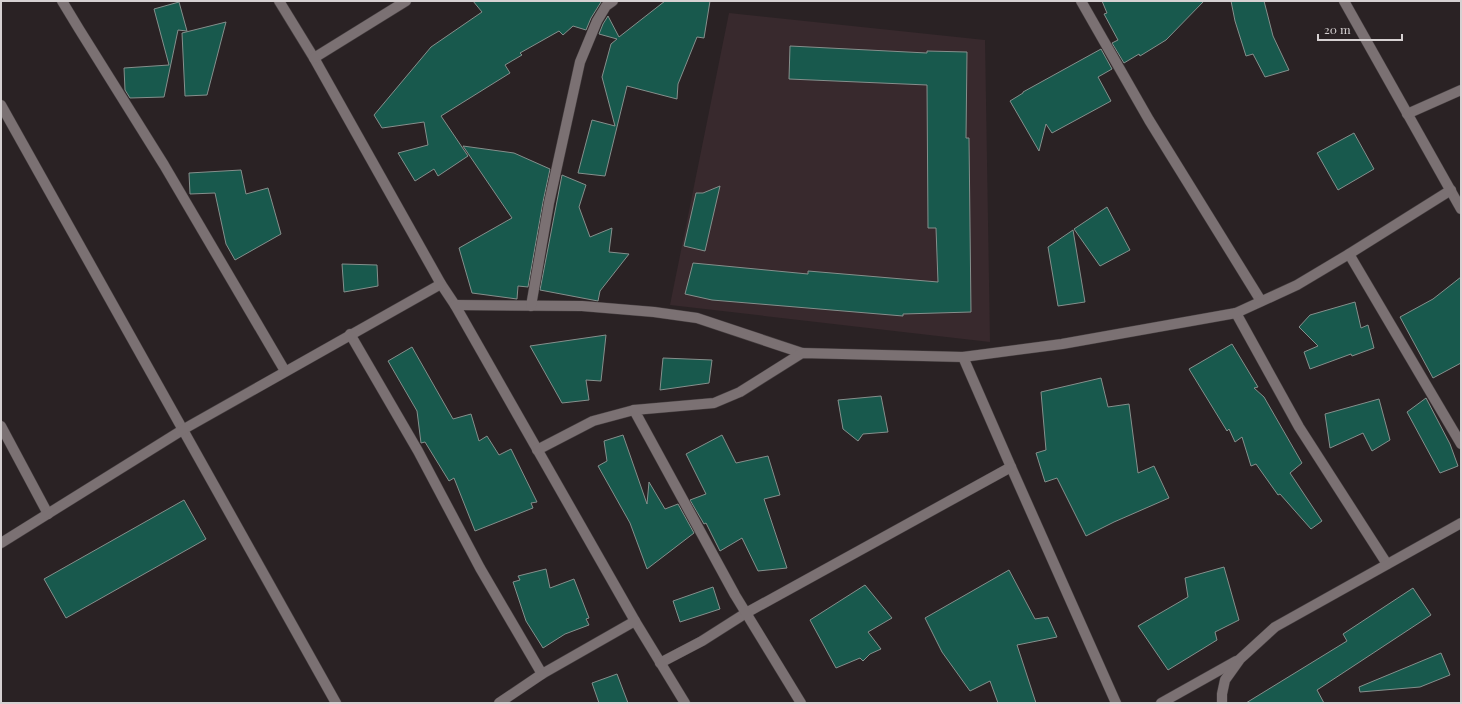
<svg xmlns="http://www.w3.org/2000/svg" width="1462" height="704" font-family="'Playfair Display',serif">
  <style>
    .built { fill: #38292d }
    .building { fill: #18594d; stroke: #858f8c }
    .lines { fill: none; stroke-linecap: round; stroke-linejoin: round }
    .street-casing { stroke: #463f40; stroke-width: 11 }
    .street { stroke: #7b7173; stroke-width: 10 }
  </style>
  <rect width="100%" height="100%" fill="#2a2224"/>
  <path class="built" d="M 729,13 L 985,40 L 990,342 L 670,305 Z"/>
  <g class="building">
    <path d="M 473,1 L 600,1 L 601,2 L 591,18 L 586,30 L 573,26 L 563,35 L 559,31 L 520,53 L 522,55 L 505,65 L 510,73 L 441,116 L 468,156 L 438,176 L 434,169 L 415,181 L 398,153 L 428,145 L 424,122 L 382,128 L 374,115 L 431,47 L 482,12 Z"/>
    <path d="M 665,1 L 710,1 L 704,38 L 697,37 L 678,84 L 677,99 L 627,86 L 605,176 L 578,173 L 592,120 L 615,126 L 602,77 L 611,44 L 617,39 L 599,34 L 603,24 L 608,16 L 619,37 Z"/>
    <path d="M 1102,1 L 1204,1 L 1166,40 L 1140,56 L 1139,54 L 1124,63 L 1112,43 L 1118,40 L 1104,14 L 1107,13 Z"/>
    <path d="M 1231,1 L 1264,1 L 1273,36 L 1289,70 L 1265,77 L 1253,54 L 1246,56 L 1235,21 Z"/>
    <path d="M 179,2 L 187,31 L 178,30 L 164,97 L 130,98 L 125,90 L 124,68 L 169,65 L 154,9 Z"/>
    <path d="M 226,22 L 207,95 L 185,96 L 182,33 Z"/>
    <path d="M 790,46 L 927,53 L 927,51 L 967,52 L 966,138 L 969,138 L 971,312 L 903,314 L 903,316 L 712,300 L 685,294 L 693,263 L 808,274 L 808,271 L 938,282 L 936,228 L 928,228 L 927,85 L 789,79 Z"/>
    <path d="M 1101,49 L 1112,69 L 1098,77 L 1111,101 L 1052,133 L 1046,124 L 1039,151 L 1010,101 L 1023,93 L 1023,92 Z"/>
    <path d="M 1354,133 L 1374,169 L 1338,190 L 1317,153 Z"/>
    <path d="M 463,146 L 514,153 L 550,169 L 543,202 L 528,287 L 518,286 L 517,299 L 472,293 L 459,248 L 512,218 Z"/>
    <path d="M 241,170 L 246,194 L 268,188 L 281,234 L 235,260 L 226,244 L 215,193 L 190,194 L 189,173 Z"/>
    <path d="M 562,175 L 586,185 L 579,207 L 590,237 L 612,228 L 609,252 L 629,254 L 600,291 L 598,301 L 540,290 Z"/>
    <path d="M 720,186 L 705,251 L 684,246 L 696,193 L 703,193 Z"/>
    <path d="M 1107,207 L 1130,250 L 1100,266 L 1074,229 Z"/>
    <path d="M 1073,230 L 1085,302 L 1058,306 L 1048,247 Z"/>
    <path d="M 342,264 L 377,265 L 378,286 L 344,292 Z"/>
    <path d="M 1461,277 L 1461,363 L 1433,378 L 1400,317 L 1433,299 Z"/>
    <path d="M 1355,302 L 1361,328 L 1368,325 L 1374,348 L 1352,356 L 1351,354 L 1310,369 L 1304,352 L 1318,346 L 1299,327 L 1310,315 Z"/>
    <path d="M 606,335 L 601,381 L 586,380 L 589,400 L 562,403 L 530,346 Z"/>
    <path d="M 1232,344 L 1258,387 L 1254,388 L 1264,397 L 1302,463 L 1290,473 L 1322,521 L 1311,529 L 1280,494 L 1278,495 L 1256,464 L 1251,466 L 1242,437 L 1235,442 L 1229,429 L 1227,431 L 1189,369 Z"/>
    <path d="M 412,347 L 453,419 L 471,414 L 479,441 L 487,436 L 499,455 L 511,449 L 537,502 L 531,503 L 533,508 L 475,531 L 454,478 L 449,481 L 425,442 L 421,443 L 417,411 L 388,361 Z"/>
    <path d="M 663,358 L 712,360 L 709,383 L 660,390 Z"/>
    <path d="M 1101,378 L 1108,407 L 1129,404 L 1138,473 L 1154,466 L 1169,498 L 1114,522 L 1086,536 L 1057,478 L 1045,482 L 1036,453 L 1046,450 L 1041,392 Z"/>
    <path d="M 881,396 L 888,432 L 863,434 L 858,441 L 843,429 L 838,400 Z"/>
    <path d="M 1426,398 L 1450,444 L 1458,466 L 1440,473 L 1407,412 Z"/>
    <path d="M 1379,399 L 1390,440 L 1372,451 L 1363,433 L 1330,448 L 1325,414 Z"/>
    <path d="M 623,435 L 647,504 L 649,482 L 665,509 L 678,504 L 694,533 L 647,569 L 630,523 L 598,466 L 607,461 L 604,441 Z"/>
    <path d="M 722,435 L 736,463 L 768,456 L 780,495 L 764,499 L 787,568 L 758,571 L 742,538 L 720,551 L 706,523 L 704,524 L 690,500 L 706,494 L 686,454 Z"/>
    <path d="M 184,500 L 206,539 L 66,618 L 44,579 Z"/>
    <path d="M 1224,567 L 1239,620 L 1215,632 L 1217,640 L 1168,670 L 1138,626 L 1188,597 L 1185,578 Z"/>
    <path d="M 546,569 L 550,588 L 574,579 L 589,618 L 586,619 L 589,625 L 565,634 L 543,648 L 526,621 L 513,582 L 520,580 L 518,576 Z"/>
    <path d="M 1009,570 L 1035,619 L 1048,617 L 1057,637 L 1017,645 L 1036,703 L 998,703 L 990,681 L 970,691 L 942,652 L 925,618 Z"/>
    <path d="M 865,585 L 892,618 L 868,632 L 881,649 L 870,654 L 863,661 L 860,658 L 836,668 L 810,620 Z"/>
    <path d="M 713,587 L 720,609 L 680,622 L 673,601 Z"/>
    <path d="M 1413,588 L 1431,615 L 1317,690 L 1324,703 L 1246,703 L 1347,641 L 1343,634 Z"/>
    <path d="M 1441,653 L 1450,675 L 1420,687 L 1360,692 L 1359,687 Z"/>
    <path d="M 617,674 L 628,703 L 599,703 L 592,683 Z"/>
  </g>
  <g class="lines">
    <g class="street-casing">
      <g id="street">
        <path d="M 62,1 L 79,29 L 164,165 L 285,371"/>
        <path d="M 279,1 L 314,58 L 441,284 L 455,305 L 635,621 L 685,703"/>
        <path d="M 1081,1 L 1149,120 L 1261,301"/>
        <path d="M 1344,1 L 1461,209"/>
        <path d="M 314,58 L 406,1"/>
        <path d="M 1,105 L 336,703"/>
        <path d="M 1407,114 L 1461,90"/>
        <path d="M 1349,254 L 1461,444"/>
        <path d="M 455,305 L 582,306 L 654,312 L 697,318 L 802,353"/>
        <path d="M 531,306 L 549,203 L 580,62 L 597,21 L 606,6 L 613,1"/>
        <path d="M 1236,313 L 1299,427 L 1387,564"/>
        <path d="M 350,334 L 418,451 L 480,568 L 542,674"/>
        <path d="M 963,357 L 1011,467 L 1116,703"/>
        <path d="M 1,426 L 48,514"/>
        <path d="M 537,450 L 593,421 L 634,410"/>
        <path d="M 1,543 L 184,429 L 441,284"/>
        <path d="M 660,663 L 702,641 L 746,613 L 1011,467"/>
        <path d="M 499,703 L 542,674 L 635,621"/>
        <path d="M 801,703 L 735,595 L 634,410 L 714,403 L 740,392 L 802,353 L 963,357 L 1062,344 L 1236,313 L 1297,285 L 1349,254 L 1451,190"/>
        <path d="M 1161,703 L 1236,661"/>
        <path d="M 1222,703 L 1222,694 L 1225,680 L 1240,659 L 1275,627 L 1461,523"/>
      </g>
    </g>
    <use href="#street" class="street"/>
  </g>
  <rect width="1462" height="704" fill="none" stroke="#d6d1d2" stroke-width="4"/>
  <path d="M1318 34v6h84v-6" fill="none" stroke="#d6d1d2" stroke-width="2"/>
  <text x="1324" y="34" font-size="12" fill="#d6d1d2" stroke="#2a2224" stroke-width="3" paint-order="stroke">20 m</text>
</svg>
